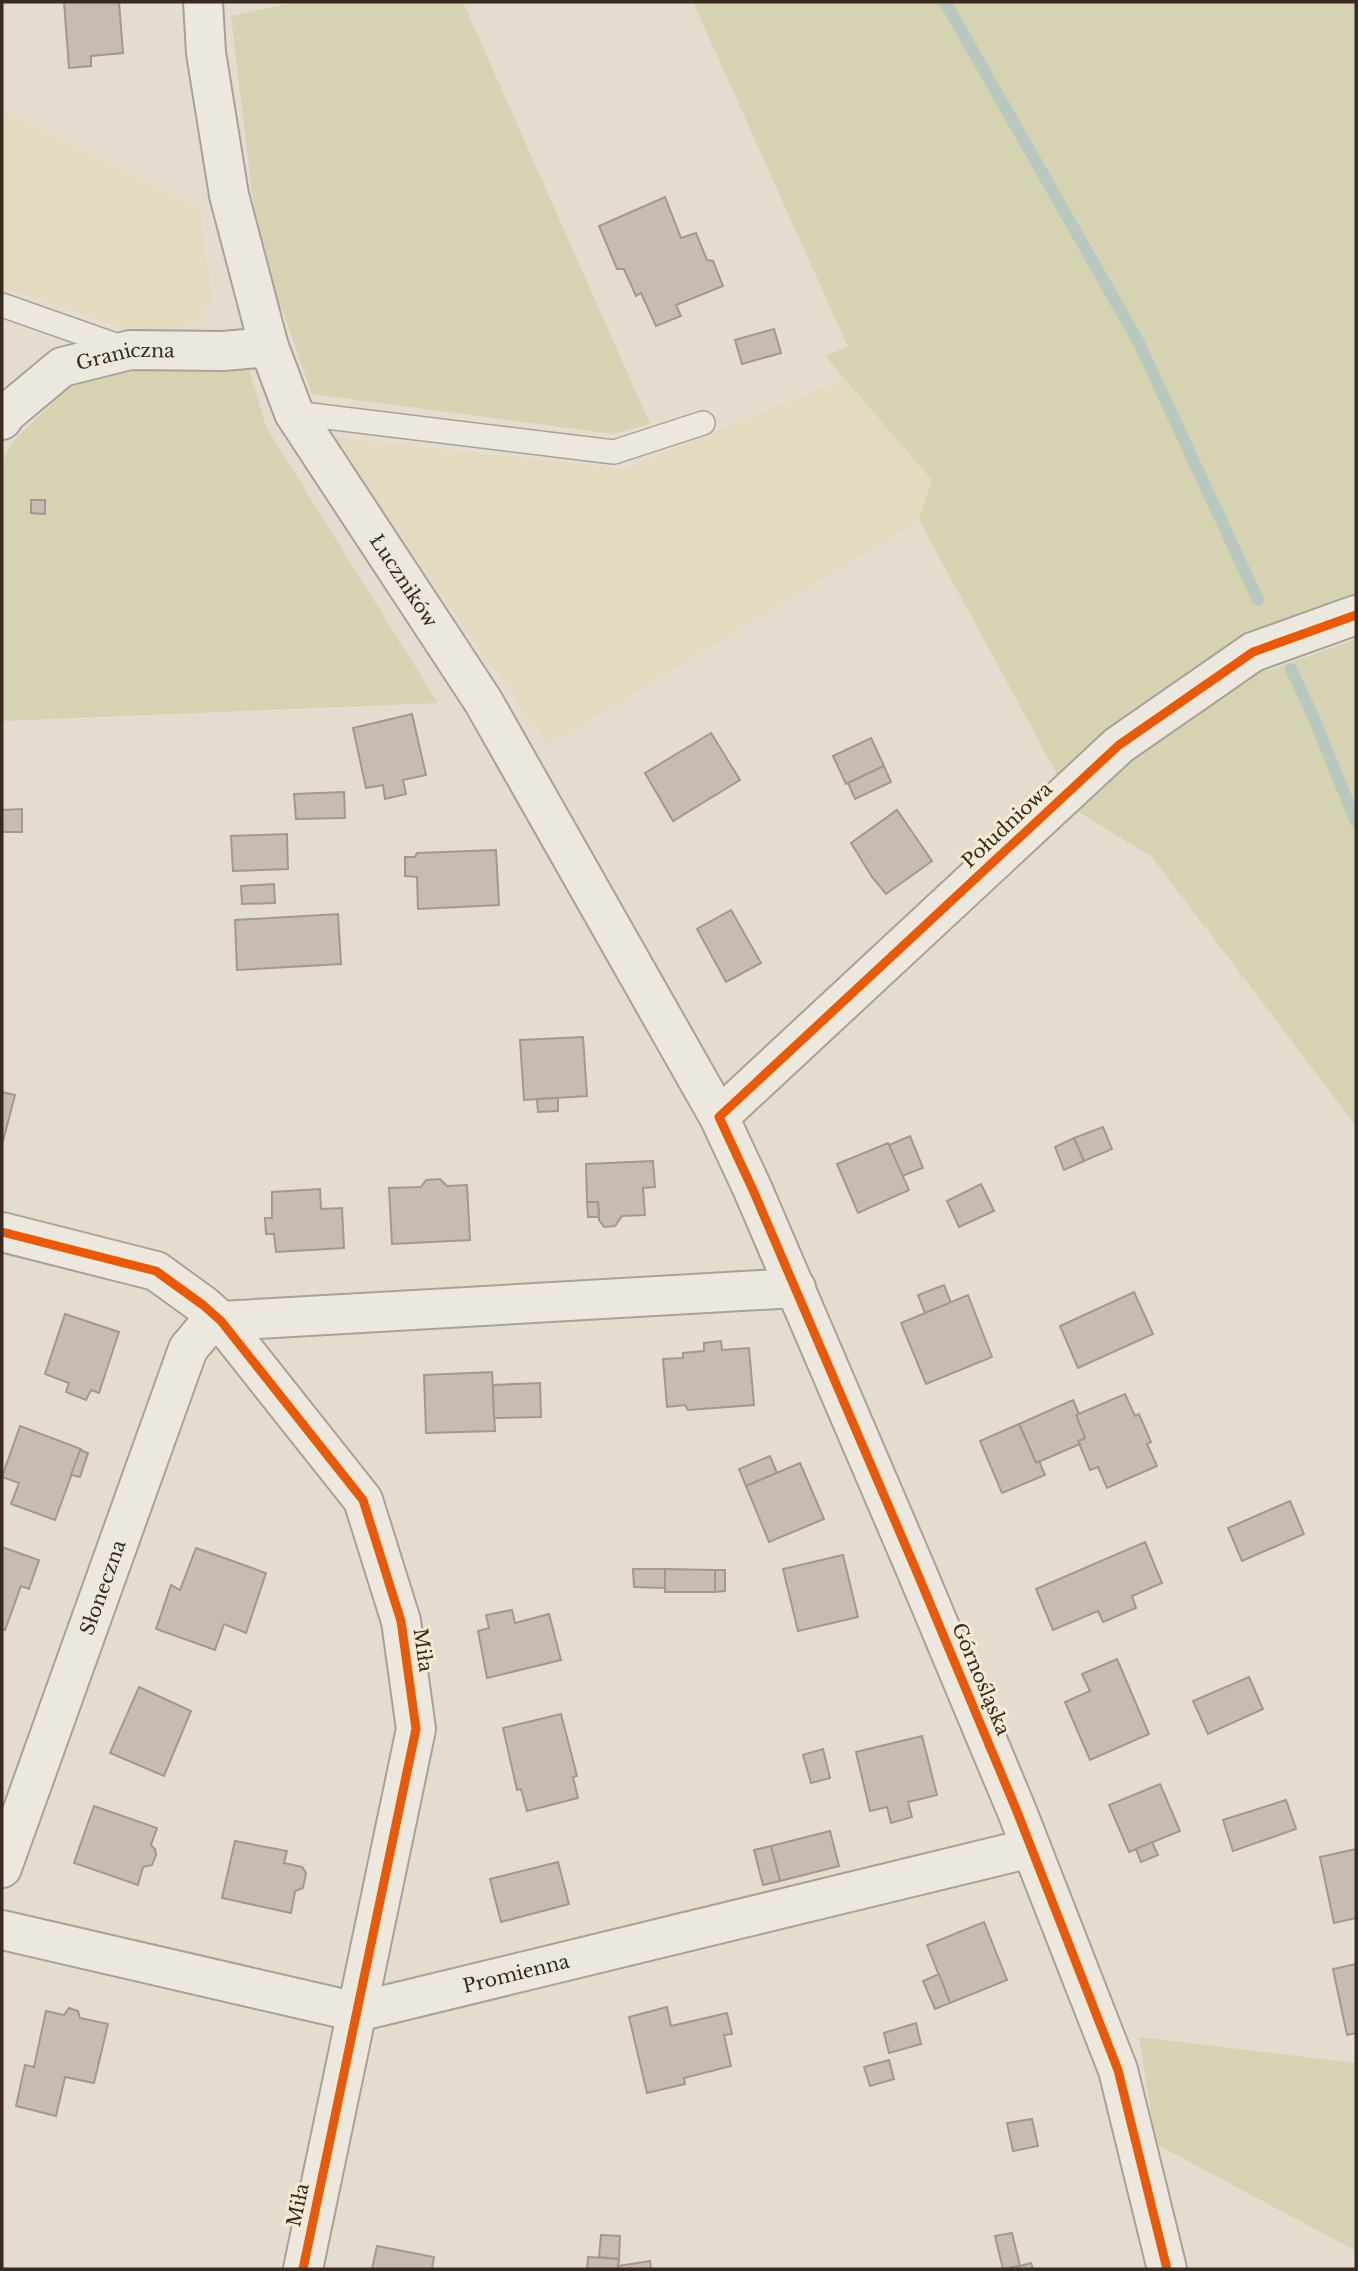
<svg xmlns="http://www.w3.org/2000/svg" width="1358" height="2271" font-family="'Libre Baskerville',serif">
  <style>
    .farmland { fill: #e3dabf }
    .green { fill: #d5d3b1 }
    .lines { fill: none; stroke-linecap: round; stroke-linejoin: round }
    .stream { stroke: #b9c8be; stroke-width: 12 }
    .building { fill: #c8bbaf; stroke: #a4988d; stroke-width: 2 }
    .service-casing { stroke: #a9a196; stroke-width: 26 }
    .minor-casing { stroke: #a9a196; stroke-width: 42 }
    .service { stroke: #ece8df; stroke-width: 23 }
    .minor { stroke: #ece8df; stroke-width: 38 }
    .cycleway-casing { stroke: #f5ead4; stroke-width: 13 }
    .cycleway { stroke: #e8590c; stroke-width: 9 }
    .labels { text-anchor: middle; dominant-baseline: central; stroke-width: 6; stroke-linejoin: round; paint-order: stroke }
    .street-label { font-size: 19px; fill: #382a1f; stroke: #f5ead4 }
  </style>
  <rect width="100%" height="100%" fill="#e4dcce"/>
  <g class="farmland">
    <path d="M 2,110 L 199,208 L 212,299 L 196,325 L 133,332 L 2,287 Z"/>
    <path d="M 844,379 L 932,480 L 919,520 L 549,745 L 329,437 L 624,469 Z"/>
  </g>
  <g class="green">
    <path d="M 296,2 L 463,2 L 650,424 L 613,434 L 312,394 L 258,242 L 231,16 Z"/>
    <path d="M 693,2 L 1356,2 L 1356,594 L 1249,633 L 1267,671 L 1356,639 L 1356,1126 L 1152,857 L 1077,811 L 919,520 L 932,480 L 825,356 L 848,347 Z"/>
    <path d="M 248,365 L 266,427 L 438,703 L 2,721 L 2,460 L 15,439 L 68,388 L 118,371 Z"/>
    <path d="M 1139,2037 L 1356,2063 L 1356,2251 L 1156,2144 Z"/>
  </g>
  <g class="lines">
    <g class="stream">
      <path d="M 945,2 L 1138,341 L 1258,600"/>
      <path d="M 1291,669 L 1313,716 L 1356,822"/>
    </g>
  </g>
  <g class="building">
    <path d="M 64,2 L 119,2 L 123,53 L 91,56 L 91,66 L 69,68 Z"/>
    <path d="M 665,197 L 681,238 L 696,233 L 707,260 L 713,261 L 723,286 L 676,305 L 681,316 L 656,326 L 641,293 L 636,296 L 624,269 L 617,269 L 599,226 Z"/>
    <path d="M 774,329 L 781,353 L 742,364 L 735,340 Z"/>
    <path d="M 31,500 L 45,500 L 45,514 L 31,513 Z"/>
    <path d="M 412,714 L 426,775 L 403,780 L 406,794 L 385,799 L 383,785 L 366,788 L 353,728 Z"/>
    <path d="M 711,733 L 740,780 L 673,821 L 645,773 Z"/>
    <path d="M 871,738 L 884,766 L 846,784 L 833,756 Z"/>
    <path d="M 884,766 L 891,782 L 855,799 L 848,783 Z"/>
    <path d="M 344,792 L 345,818 L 296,819 L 294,794 Z"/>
    <path d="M 22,809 L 22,832 L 2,832 L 2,810 Z"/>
    <path d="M 897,810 L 932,861 L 886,894 L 872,877 L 851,843 Z"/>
    <path d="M 287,834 L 288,869 L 233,871 L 231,836 Z"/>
    <path d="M 496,850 L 499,905 L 418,909 L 417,877 L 405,876 L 405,857 L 415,857 L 417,853 Z"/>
    <path d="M 274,884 L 275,903 L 242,904 L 241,886 Z"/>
    <path d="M 731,910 L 761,963 L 726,982 L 697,929 Z"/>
    <path d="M 338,914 L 341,964 L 237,970 L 235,920 Z"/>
    <path d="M 583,1037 L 587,1096 L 524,1100 L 520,1040 Z"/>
    <path d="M 2,1092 L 15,1095 L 2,1145 Z"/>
    <path d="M 558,1098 L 558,1111 L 538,1112 L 537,1099 Z"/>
    <path d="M 1103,1127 L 1112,1149 L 1084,1161 L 1074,1138 Z"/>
    <path d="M 910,1136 L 923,1168 L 902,1176 L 889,1145 Z"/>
    <path d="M 1074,1138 L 1084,1161 L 1064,1170 L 1055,1147 Z"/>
    <path d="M 888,1143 L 909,1190 L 858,1213 L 837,1164 Z"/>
    <path d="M 653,1161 L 655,1187 L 643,1188 L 645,1215 L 622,1216 L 615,1226 L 604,1227 L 599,1220 L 598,1202 L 587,1202 L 586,1164 Z"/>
    <path d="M 440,1179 L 447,1186 L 467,1185 L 470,1240 L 392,1244 L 389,1188 L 421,1187 L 426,1180 Z"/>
    <path d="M 981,1184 L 994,1211 L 959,1227 L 947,1201 Z"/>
    <path d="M 320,1189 L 321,1209 L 342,1208 L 344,1248 L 276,1252 L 274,1234 L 266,1234 L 265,1218 L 272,1218 L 272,1192 Z"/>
    <path d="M 587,1202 L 598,1202 L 599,1217 L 588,1217 Z"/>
    <path d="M 944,1285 L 951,1303 L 925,1313 L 918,1295 Z"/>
    <path d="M 1134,1292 L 1153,1334 L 1078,1368 L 1060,1326 Z"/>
    <path d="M 968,1295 L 992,1357 L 926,1384 L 901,1323 Z"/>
    <path d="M 65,1314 L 119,1332 L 99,1393 L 91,1390 L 86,1400 L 66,1392 L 69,1383 L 45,1374 Z"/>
    <path d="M 721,1341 L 722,1350 L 749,1348 L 754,1405 L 688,1410 L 685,1405 L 667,1407 L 663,1359 L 683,1358 L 683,1353 L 704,1351 L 704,1343 Z"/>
    <path d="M 492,1372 L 495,1431 L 426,1433 L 424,1375 Z"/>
    <path d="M 540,1383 L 541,1417 L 494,1418 L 493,1385 Z"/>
    <path d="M 1125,1394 L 1135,1416 L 1139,1414 L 1151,1442 L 1147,1444 L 1157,1466 L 1107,1488 L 1098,1467 L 1090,1470 L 1078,1441 L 1085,1438 L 1076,1415 Z"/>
    <path d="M 1073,1400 L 1079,1414 L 1076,1415 L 1085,1438 L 1078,1441 L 1080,1444 L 1036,1463 L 1019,1424 Z"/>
    <path d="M 1019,1424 L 1036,1463 L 1039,1461 L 1045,1475 L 1002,1493 L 980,1441 Z"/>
    <path d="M 20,1426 L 81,1449 L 55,1520 L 11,1504 L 19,1483 L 2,1477 Z"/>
    <path d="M 80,1450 L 88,1453 L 80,1477 L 71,1475 Z"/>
    <path d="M 770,1456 L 777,1473 L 746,1486 L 739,1469 Z"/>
    <path d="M 800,1463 L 824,1519 L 769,1542 L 746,1486 Z"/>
    <path d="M 1290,1501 L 1304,1534 L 1242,1561 L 1228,1528 Z"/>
    <path d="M 1145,1542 L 1162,1583 L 1132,1596 L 1136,1608 L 1103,1622 L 1098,1611 L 1053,1630 L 1036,1589 Z"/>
    <path d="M 2,1547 L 39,1560 L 29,1589 L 21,1586 L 5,1630 L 2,1629 Z"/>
    <path d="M 196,1548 L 266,1573 L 246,1633 L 224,1624 L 215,1650 L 156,1629 L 171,1585 L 180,1590 Z"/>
    <path d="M 843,1555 L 858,1617 L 798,1631 L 783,1569 Z"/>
    <path d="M 633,1569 L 665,1569 L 665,1588 L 634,1587 Z"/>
    <path d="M 665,1569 L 715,1570 L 715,1592 L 665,1592 Z"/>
    <path d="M 715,1570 L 725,1570 L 725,1591 L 715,1592 Z"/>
    <path d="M 512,1610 L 515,1623 L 549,1614 L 561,1660 L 487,1678 L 478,1631 L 489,1628 L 486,1615 Z"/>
    <path d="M 1117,1659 L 1149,1734 L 1090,1760 L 1065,1702 L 1090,1691 L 1082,1674 Z"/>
    <path d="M 1249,1677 L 1263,1709 L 1208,1734 L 1193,1701 Z"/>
    <path d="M 139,1687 L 191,1711 L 164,1776 L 110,1753 Z"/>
    <path d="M 561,1714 L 577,1776 L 573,1777 L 578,1798 L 527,1811 L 521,1789 L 517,1790 L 503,1728 Z"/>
    <path d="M 922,1736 L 937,1795 L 908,1802 L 912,1817 L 891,1823 L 887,1807 L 870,1811 L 856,1752 Z"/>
    <path d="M 823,1749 L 830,1778 L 811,1783 L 803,1755 Z"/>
    <path d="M 1160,1784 L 1180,1831 L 1129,1852 L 1109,1805 Z"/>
    <path d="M 1286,1800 L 1296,1829 L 1233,1851 L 1223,1820 Z"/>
    <path d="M 94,1806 L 157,1828 L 151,1845 L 155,1849 L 156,1855 L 152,1865 L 143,1867 L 138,1885 L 74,1863 Z"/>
    <path d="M 830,1831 L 839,1866 L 780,1881 L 771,1846 Z"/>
    <path d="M 235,1841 L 287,1851 L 284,1863 L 302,1867 L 306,1873 L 303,1888 L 295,1891 L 291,1913 L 222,1898 Z"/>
    <path d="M 1152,1842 L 1158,1855 L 1141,1862 L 1136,1849 Z"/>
    <path d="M 771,1846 L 780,1881 L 763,1885 L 754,1850 Z"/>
    <path d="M 1356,1849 L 1356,1918 L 1334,1923 L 1320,1857 Z"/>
    <path d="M 558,1862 L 569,1904 L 501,1922 L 490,1879 Z"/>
    <path d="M 984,1922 L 1007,1980 L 950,2003 L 927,1945 Z"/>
    <path d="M 1356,1964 L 1356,2033 L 1347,2035 L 1333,1969 Z"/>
    <path d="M 939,1974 L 950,2003 L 935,2009 L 923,1981 Z"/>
    <path d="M 667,2007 L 671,2026 L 727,2013 L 732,2034 L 724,2035 L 731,2066 L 684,2078 L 685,2084 L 647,2093 L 629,2017 Z"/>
    <path d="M 69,2008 L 78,2011 L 80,2018 L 108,2024 L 94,2083 L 65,2077 L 56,2116 L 16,2106 L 25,2065 L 34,2067 L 46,2011 L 64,2015 Z"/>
    <path d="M 916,2023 L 921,2044 L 889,2053 L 884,2033 Z"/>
    <path d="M 889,2060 L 894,2079 L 870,2086 L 864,2067 Z"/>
    <path d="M 1032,2119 L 1038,2146 L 1013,2151 L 1007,2123 Z"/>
    <path d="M 1012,2233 L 1020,2266 L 1003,2269 L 995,2236 Z"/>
    <path d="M 601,2235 L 620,2236 L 619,2259 L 599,2257 Z"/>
    <path d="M 377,2246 L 434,2257 L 432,2269 L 372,2269 Z"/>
    <path d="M 588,2257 L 619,2259 L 618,2269 L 587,2269 Z"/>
    <path d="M 650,2261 L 651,2269 L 618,2269 L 618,2266 Z"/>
    <path d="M 1031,2263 L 1033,2269 L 1003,2269 L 1020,2266 Z"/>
  </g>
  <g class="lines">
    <g class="service-casing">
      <g id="service">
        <path d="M 2,305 L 127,349"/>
        <path d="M 294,413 L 614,452 L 703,423"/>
      </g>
    </g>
    <g class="minor-casing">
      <g id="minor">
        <path id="s1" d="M 203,2 L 206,53 L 229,195 L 269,347 L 294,413 L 483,701 L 719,1117 L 753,1190 L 916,1570 L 1016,1809 L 1118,2070 L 1167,2269"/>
        <path id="s2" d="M 2,420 L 7,413 L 62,367 L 130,350 L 223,351 L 269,347"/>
        <path d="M 719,1117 L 1119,745 L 1253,652 L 1356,615"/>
        <path d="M 2,1232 L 156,1271 L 203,1305 L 221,1321 L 363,1500 L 401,1621 L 416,1729 L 303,2269"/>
        <path id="s3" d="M 2,1868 L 188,1349 L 203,1331 L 221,1321 L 796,1288"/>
        <path id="s4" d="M 2,1930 L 357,2012 L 1031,1848"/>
      </g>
    </g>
    <use href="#service" class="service"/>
    <use href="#minor" class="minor"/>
    <g class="cycleway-casing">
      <g id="cycleway">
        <path d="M 2,1232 L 156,1271 L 203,1305 L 221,1321 L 363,1500 L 401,1621 L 416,1729 L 303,2269"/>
        <path d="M 1167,2269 L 1118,2070 L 1016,1809 L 916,1570 L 753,1190 L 719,1117 L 1119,745 L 1253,652 L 1356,615"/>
      </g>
    </g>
    <use href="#cycleway" class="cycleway"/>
  </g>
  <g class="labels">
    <g class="street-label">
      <text stroke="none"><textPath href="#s2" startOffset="145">Graniczna</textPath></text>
      <text stroke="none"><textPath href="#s1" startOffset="623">Łuczników</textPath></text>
      <text transform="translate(1007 825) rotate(-43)">Południowa</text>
      <text stroke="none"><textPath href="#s3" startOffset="298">Słoneczna</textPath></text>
      <text transform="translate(423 1650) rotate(82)">Miła</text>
      <text transform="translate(981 1679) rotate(67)">Górnośląska</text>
      <text stroke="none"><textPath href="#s4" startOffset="528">Promienna</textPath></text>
      <text transform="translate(298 2205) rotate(-78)">Miła</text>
    </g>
  </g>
  <rect width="1358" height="2271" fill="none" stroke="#382a1f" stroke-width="7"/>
</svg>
